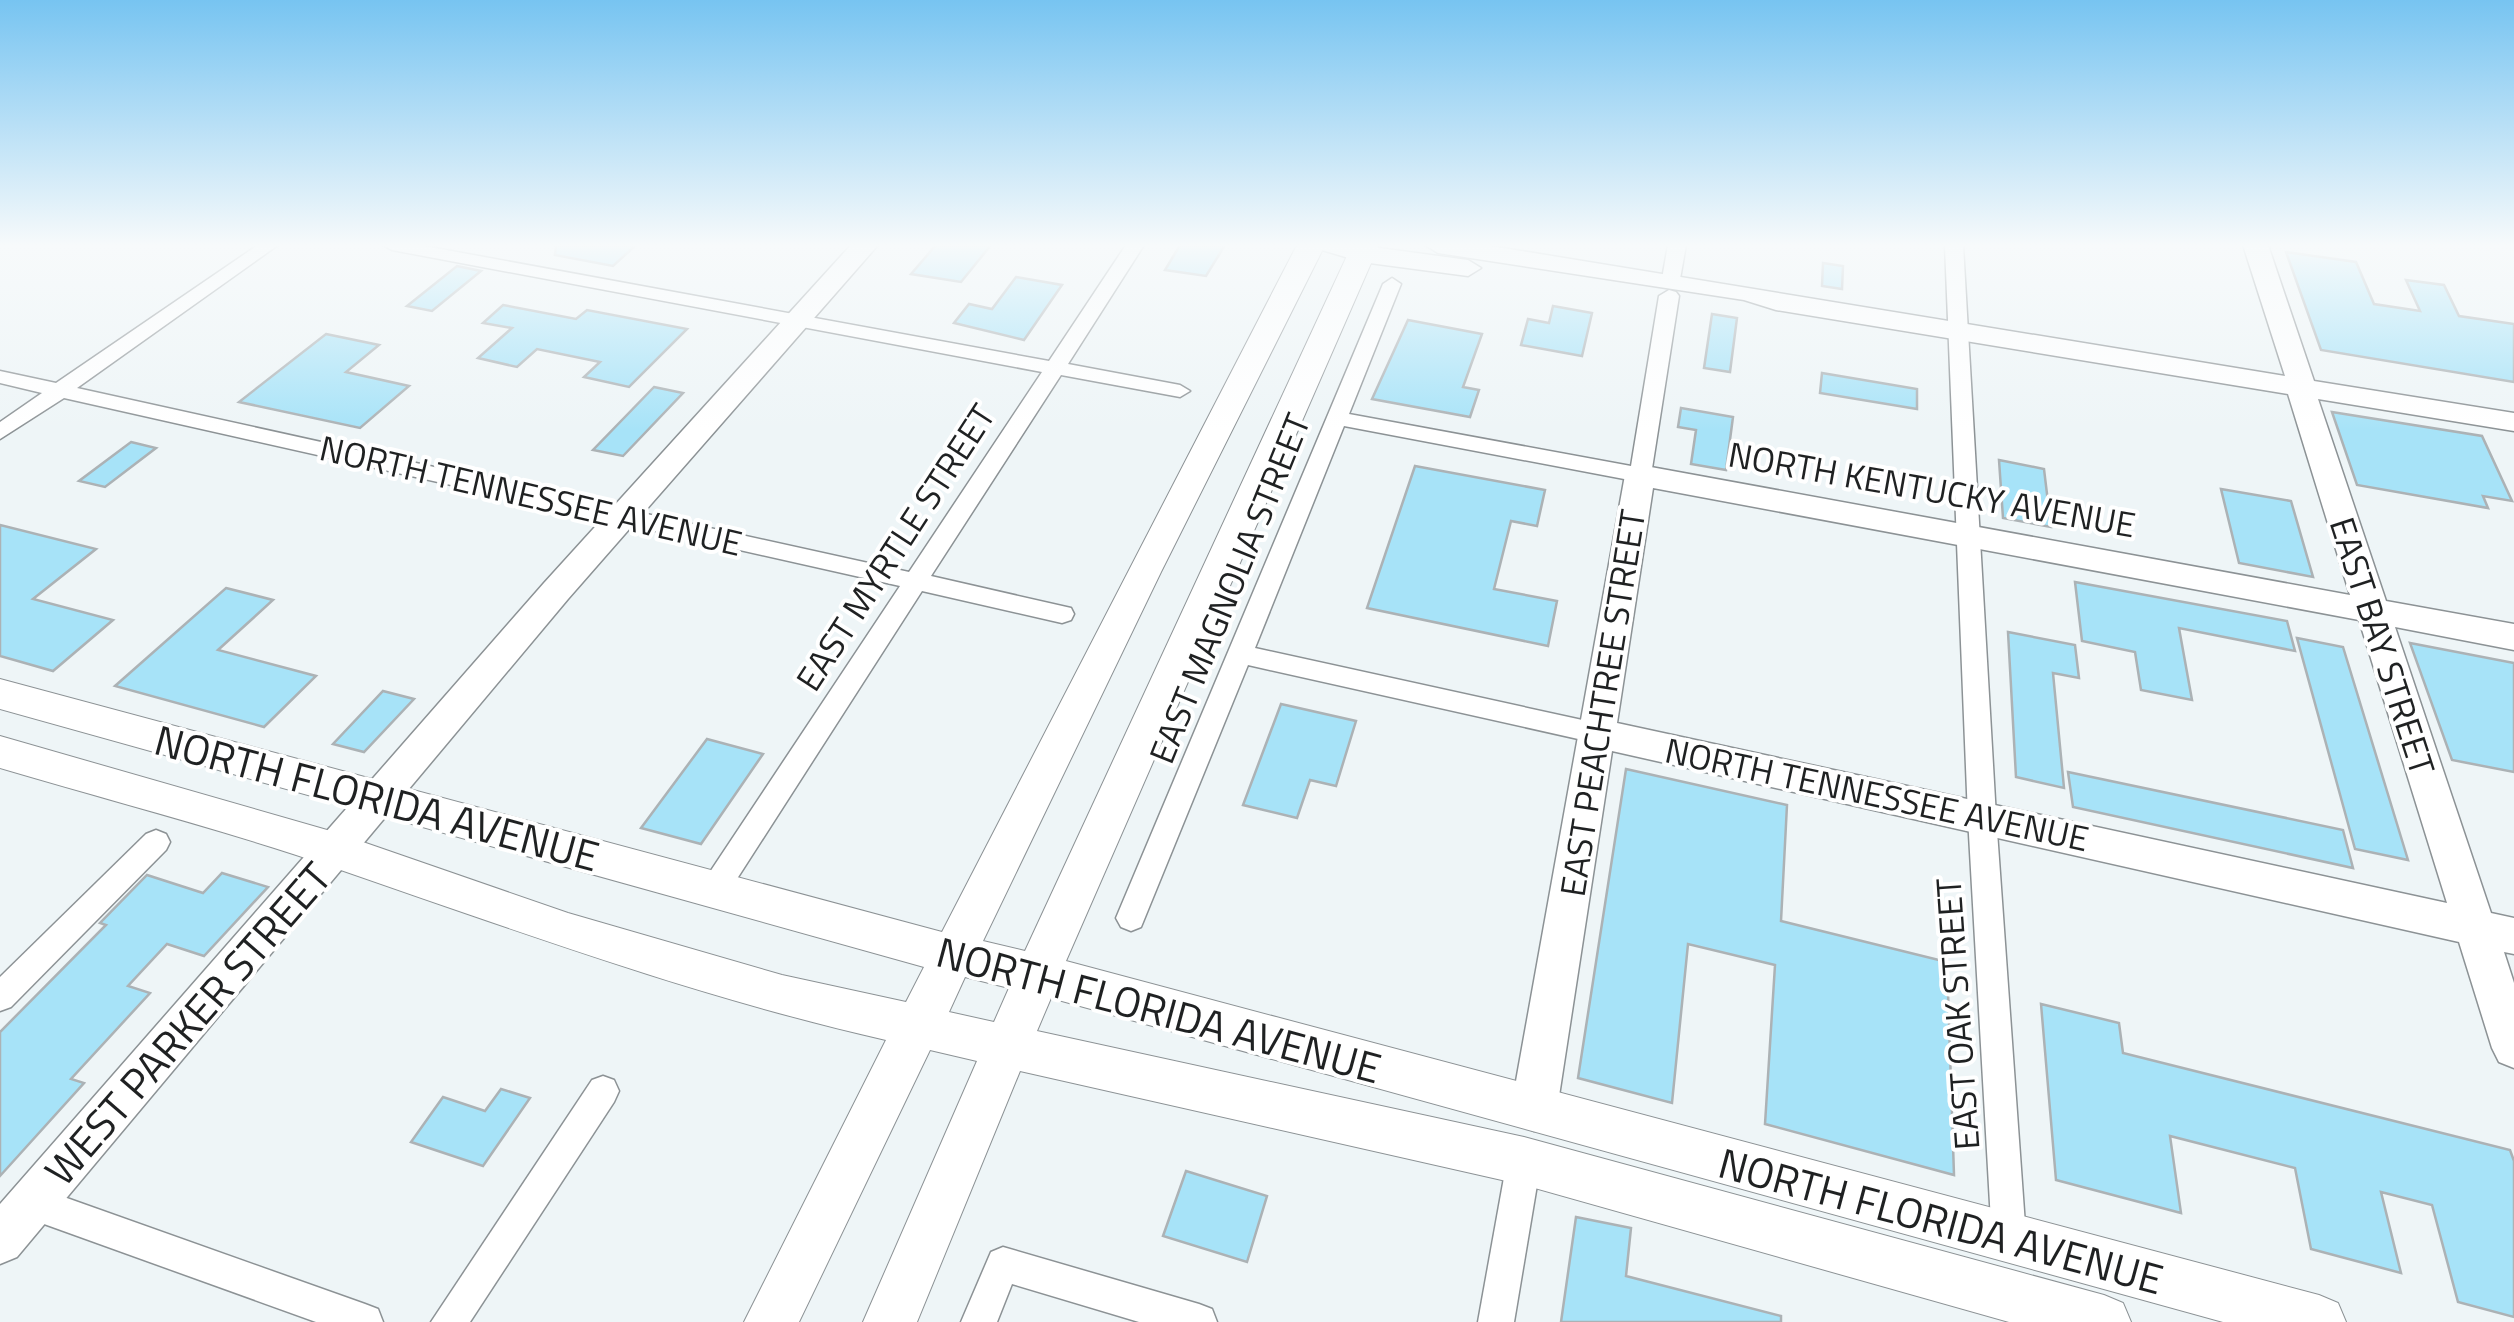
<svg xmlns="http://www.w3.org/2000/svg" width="2514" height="1322" font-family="'Titillium Web',sans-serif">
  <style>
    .building { fill: #a7e3f8; stroke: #acb2b5; stroke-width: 2.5 }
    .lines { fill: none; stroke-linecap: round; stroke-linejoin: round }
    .street-casing { stroke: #8c9295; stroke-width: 3 }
    .secondary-casing { stroke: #8c9295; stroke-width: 3 }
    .primary-casing { stroke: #8c9295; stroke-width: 2 }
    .street { fill: #fff; fill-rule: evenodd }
    .secondary { fill: #fff; fill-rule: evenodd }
    .primary { fill: #fff; fill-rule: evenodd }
    .labels { text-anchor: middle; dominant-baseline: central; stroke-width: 8; stroke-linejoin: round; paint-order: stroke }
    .street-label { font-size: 35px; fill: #1f2122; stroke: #fff }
    .near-street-label { font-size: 42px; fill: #1f2122; stroke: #fff }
  </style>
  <rect width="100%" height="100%" fill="#eef5f7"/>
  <g class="building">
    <path d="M 556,245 L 636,245 L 613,266 L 555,255 Z"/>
    <path d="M 936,245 L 991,245 L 961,282 L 911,274 Z"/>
    <path d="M 1180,245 L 1225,245 L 1206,276 L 1165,270 Z"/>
    <path d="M 2286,252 L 2356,262 L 2374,304 L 2420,311 L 2406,280 L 2444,285 L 2459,316 L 2514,324 L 2514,382 L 2321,350 Z"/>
    <path d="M 1823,263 L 1843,266 L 1842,289 L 1822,286 Z"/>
    <path d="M 457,266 L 481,271 L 432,311 L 407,306 Z"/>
    <path d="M 1016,277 L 1062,285 L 1024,340 L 954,323 L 969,304 L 992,309 Z"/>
    <path d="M 503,305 L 576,319 L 587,310 L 687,329 L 629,387 L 584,377 L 600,362 L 537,349 L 517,367 L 478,358 L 512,328 L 483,323 Z"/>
    <path d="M 1553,306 L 1592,313 L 1582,356 L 1521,345 L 1528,319 L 1549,323 Z"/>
    <path d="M 1712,314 L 1737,318 L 1730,372 L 1704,368 Z"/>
    <path d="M 1408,320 L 1482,334 L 1463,387 L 1479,390 L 1470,417 L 1372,399 Z"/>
    <path d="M 326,334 L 379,345 L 346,372 L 409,386 L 360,428 L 239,402 Z"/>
    <path d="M 1822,373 L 1917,389 L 1917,409 L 1820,393 Z"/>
    <path d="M 654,387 L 683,393 L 623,456 L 593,450 Z"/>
    <path d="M 1681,408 L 1733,417 L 1726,470 L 1691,464 L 1696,430 L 1678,427 Z"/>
    <path d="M 2332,412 L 2482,436 L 2512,501 L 2483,496 L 2488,508 L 2357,485 Z"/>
    <path d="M 131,442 L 156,448 L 105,487 L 79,481 Z"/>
    <path d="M 1999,460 L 2044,469 L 2051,527 L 2003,518 Z"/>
    <path d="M 1415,466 L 1545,490 L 1537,526 L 1511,521 L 1494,589 L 1557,601 L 1548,646 L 1367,608 Z"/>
    <path d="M 2221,489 L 2291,501 L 2313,577 L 2239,563 Z"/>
    <path d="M 0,525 L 96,549 L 33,599 L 113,620 L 53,671 L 0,656 Z"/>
    <path d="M 2075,582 L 2287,621 L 2295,651 L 2179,628 L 2192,700 L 2141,690 L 2135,652 L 2082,641 Z"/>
    <path d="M 226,588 L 273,600 L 218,650 L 316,676 L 264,727 L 115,686 Z"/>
    <path d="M 2008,632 L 2075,645 L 2079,678 L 2053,673 L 2064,788 L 2016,777 Z"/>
    <path d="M 2297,638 L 2343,647 L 2408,860 L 2355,849 Z"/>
    <path d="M 2410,643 L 2514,663 L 2514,772 L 2452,760 Z"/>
    <path d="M 383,691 L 414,699 L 364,752 L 333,744 Z"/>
    <path d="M 1281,704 L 1356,721 L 1336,786 L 1310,780 L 1297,818 L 1243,805 Z"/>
    <path d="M 707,739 L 763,754 L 701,844 L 641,828 Z"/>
    <path d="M 1626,769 L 1787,805 L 1781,921 L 1947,962 L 1954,1175 L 1765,1124 L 1775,965 L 1688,944 L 1672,1103 L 1578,1078 Z"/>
    <path d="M 2068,772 L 2343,830 L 2353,868 L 2073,807 Z"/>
    <path d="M 222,873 L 268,887 L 204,956 L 167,944 L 128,986 L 150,993 L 71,1079 L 84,1083 L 0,1176 L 0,1032 L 106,925 L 100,923 L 147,875 L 203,893 Z"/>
    <path d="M 2041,1004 L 2119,1023 L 2123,1053 L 2510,1150 L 2514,1161 L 2514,1317 L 2458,1302 L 2432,1205 L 2381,1192 L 2401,1273 L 2311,1249 L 2295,1168 L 2170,1136 L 2181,1213 L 2056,1180 Z"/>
    <path d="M 501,1089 L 530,1098 L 483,1166 L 411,1142 L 443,1097 L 485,1111 Z"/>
    <path d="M 1186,1171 L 1267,1196 L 1247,1262 L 1163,1236 Z"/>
    <path d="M 1576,1217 L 1631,1228 L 1626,1276 L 1781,1316 L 1781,1322 L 1561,1322 Z"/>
  </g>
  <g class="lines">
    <g class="street-casing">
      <g id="street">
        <path d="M 258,245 L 278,245 L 77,388 L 909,572 L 1042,372 L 392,250 L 383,245 L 419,245 L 1049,361 L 1126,245 L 1144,245 L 1068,364 L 1180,385 L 1190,391 L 1180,397 L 1061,375 L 931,576 L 1071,608 L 1074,614 L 1071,620 L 1062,623 L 922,591 L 724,899 L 714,902 L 704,899 L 700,890 L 704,881 L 900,586 L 64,398 L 0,439 L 0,422 L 42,393 L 0,383 L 0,371 L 56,383 Z"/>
        <path d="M 1668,245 L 1686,245 L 1680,279 L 1671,285 L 1662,279 Z"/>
        <path d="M 1945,245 L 1963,245 L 1996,817 L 2026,1239 L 2021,1251 L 2009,1256 L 1997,1251 L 1992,1239 L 1968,817 Z"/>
        <path d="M 1392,278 L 1401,284 L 1349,414 L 1631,466 L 1659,296 L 1669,290 L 1676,292 L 1679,296 L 1651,475 L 1640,482 L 1344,426 L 1255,648 L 1596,723 L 1605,726 L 1609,733 L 1605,740 L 1596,743 L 1248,665 L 1141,927 L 1131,931 L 1121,927 L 1116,918 L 1383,284 Z"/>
        <path d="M 156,830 L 166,834 L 170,842 L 166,850 L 11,1007 L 0,1011 L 0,977 L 146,834 Z"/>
        <path d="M 603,1076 L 614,1080 L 619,1091 L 614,1102 L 470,1322 L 431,1322 L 592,1080 Z"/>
        <path d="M 1524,1145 L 1536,1149 L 1541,1161 L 1514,1322 L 1478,1322 L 1507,1161 L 1512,1149 Z"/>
        <path d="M 33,1186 L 365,1304 L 378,1309 L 383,1322 L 316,1322 L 33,1220 L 21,1215 L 16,1203 L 21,1191 Z"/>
        <path d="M 1003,1247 L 1199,1304 L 1212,1309 L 1217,1322 L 1139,1322 L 1012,1284 L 997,1322 L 961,1322 L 991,1252 Z"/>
      </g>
    </g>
    <g class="secondary-casing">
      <g id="secondary">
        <path d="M 851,245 L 878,245 L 568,599 L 17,1257 L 0,1264 L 0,1204 L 544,583 Z"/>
        <path d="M 1318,245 L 1357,245 L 1468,260 L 1481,268 L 1468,276 L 1362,262 L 1322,250 Z"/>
        <path d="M 1425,245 L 1485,245 L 2285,376 L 2243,245 L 2268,245 L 2314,381 L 2514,413 L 2514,431 L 2318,399 L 2386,601 L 2514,624 L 2514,650 L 2395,627 L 2491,913 L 2514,918 L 2514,954 L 2504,952 L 2514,983 L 2514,1068 L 2499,1062 L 2492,1048 L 2459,942 L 1612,751 L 1557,1109 L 1550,1124 L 1534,1131 L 1518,1124 L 1511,1109 L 1625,475 L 1629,468 L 1640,465 L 2350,595 L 2288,394 L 1776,310 L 1744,300 L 1438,253 ZM 1653,488 L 2359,620 L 2447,903 L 1617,723 Z"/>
      </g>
    </g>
    <g class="primary-casing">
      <path id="primary" d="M 1297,245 L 1325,245 L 1161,572 L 983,941 L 1025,951 L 1352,245 L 1379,245 L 1066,961 L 2319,1295 L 2338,1303 L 2346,1322 L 2223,1322 L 1051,998 L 1037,1031 L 1524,1137 L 2104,1295 L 2123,1303 L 2131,1322 L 2009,1322 L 1524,1185 L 1020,1071 L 917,1322 L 863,1322 L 977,1061 L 930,1050 L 799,1322 L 744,1322 L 886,1040 C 697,997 518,931 335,868 C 225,830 111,801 0,768 L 0,736 L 334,832 L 568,913 L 782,975 L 906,1002 L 924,967 L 0,709 L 0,679 L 942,932 ZM 965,977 L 1009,988 L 994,1022 L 949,1012 Z"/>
    </g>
    <use href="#street" class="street"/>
    <use href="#secondary" class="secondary"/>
    <use href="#primary" class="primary"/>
  </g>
  <linearGradient id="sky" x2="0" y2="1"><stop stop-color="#77c4f1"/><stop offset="0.57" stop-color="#f7fafb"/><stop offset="1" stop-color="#f7fafb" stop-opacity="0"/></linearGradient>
  <rect width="2514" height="430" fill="url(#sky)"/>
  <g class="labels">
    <g class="street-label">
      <text transform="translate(1932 489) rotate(10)">NORTH KENTUCKY AVENUE</text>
      <text transform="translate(531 495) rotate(13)">NORTH TENNESSEE AVENUE</text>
      <text transform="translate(895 547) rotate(-57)">EAST MYRTLE STREET</text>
      <text transform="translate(1229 588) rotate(-68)">EAST MAGNOLIA STREET</text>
      <text transform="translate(2383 646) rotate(72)">EAST BAY STREET</text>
      <text transform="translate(1602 703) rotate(-81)">EAST PEACHTREE STREET</text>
      <text transform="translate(1877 794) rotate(12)">NORTH TENNESSEE AVENUE</text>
      <text transform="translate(1957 1014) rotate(-94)">EAST OAK STREET</text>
    </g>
    <g class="near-street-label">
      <text transform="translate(377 797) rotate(15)">NORTH FLORIDA AVENUE</text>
      <text transform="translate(1159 1009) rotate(15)">NORTH FLORIDA AVENUE</text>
      <text transform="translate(187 1023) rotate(-49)">WEST PARKER STREET</text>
      <text transform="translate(1941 1220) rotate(15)">NORTH FLORIDA AVENUE</text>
    </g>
  </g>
</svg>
